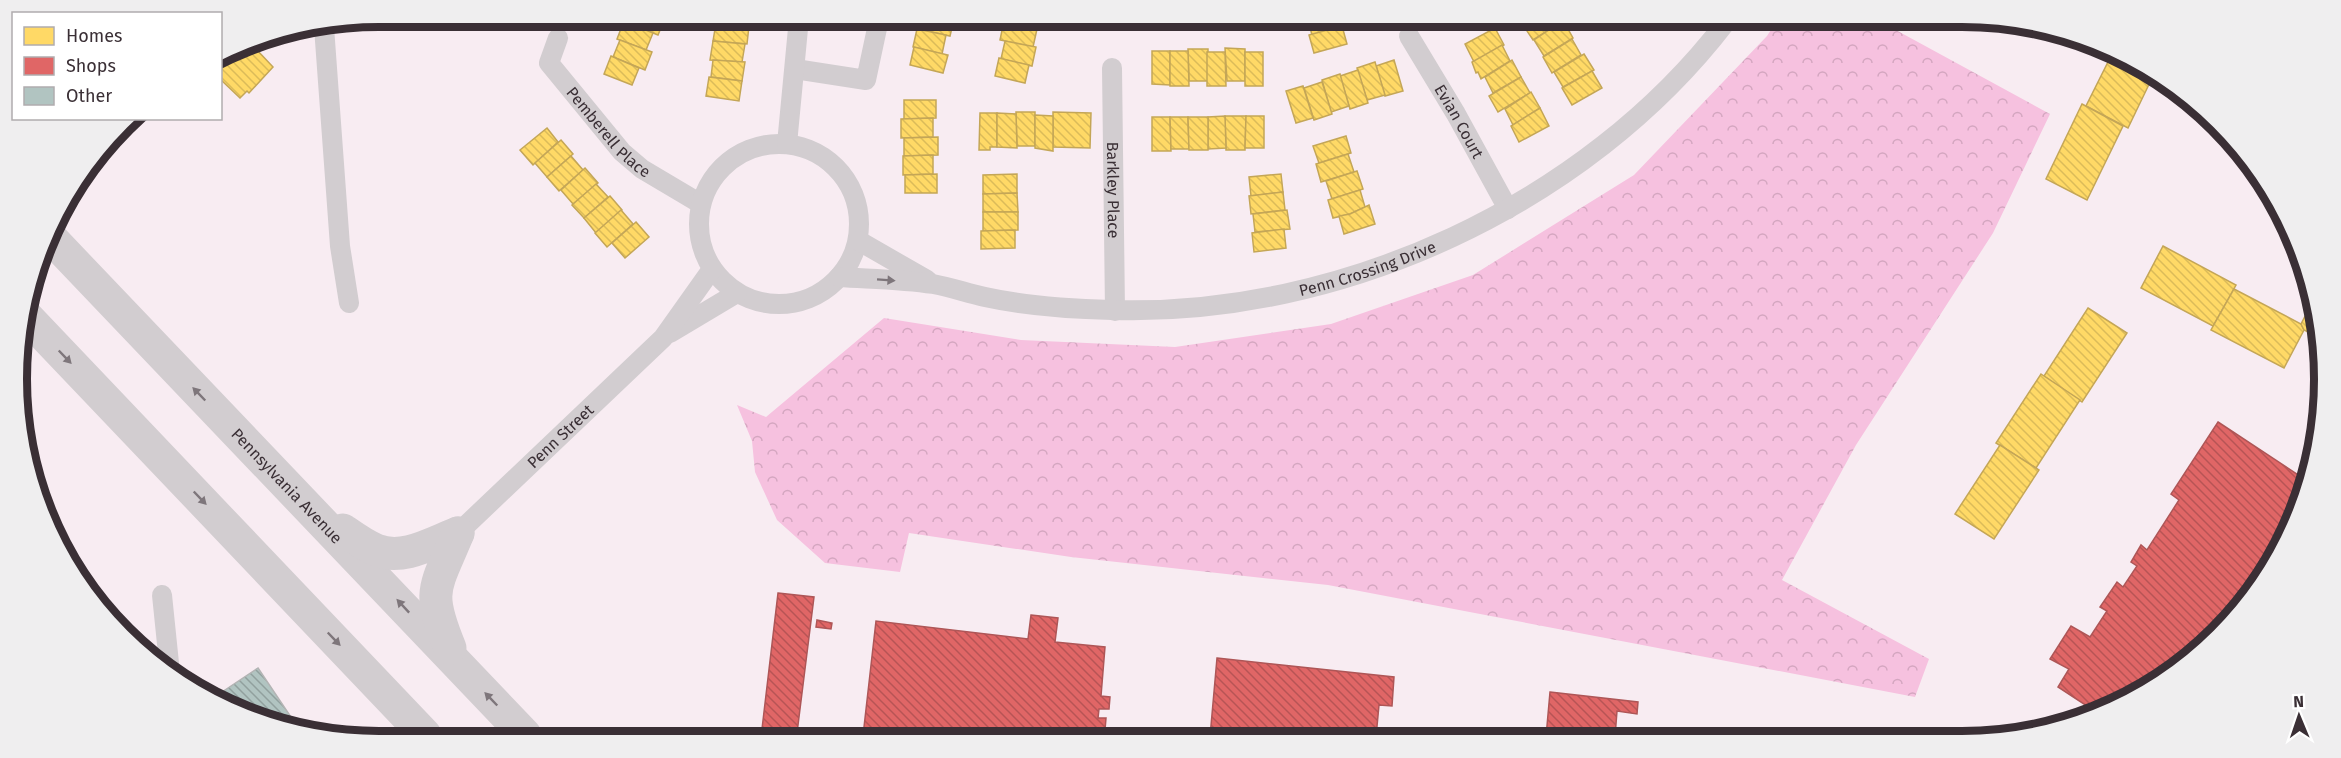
<svg xmlns="http://www.w3.org/2000/svg" width="2341" height="758" font-family="'Fira Sans',sans-serif">
  <style>
    .forest { fill: url(#forest-crowns) }
    .homes { fill: url(#homes-back-hatch); stroke: #c4a657; stroke-width: 1.5 }
    .shops { fill: url(#shops-back-hatch); stroke: #ae5657; stroke-width: 1.5 }
    .building { fill: url(#building-back-hatch); stroke: #b3b4b4; stroke-width: 1.5 }
    .lines { fill: none; stroke-linecap: round; stroke-linejoin: round }
    .minor { stroke: #d2cdd0; stroke-width: 20 }
    .trunk { stroke: #d2cdd0; stroke-width: 33 }
    .oneway { fill: #7e767b }
    .labels { text-anchor: middle; dominant-baseline: central; stroke-width: 6; stroke-linejoin: round; paint-order: stroke }
    .street-label { font-size: 16px; fill: #3a2f35; stroke: #fff }
    .rim { fill: none; stroke: #3a2f35; stroke-width: 8 }
  </style>
  <defs>
    <pattern id="forest-crowns" width="20" height="18" patternUnits="userSpaceOnUse" patternTransform="scale(1.5)"><rect width="20" height="18" fill="#f6c1df"/><path d="M2 6a3 3 0 1 1 6 0M12 15a3 3 0 1 1 6 0" fill="none" stroke="#d4a6c0"/></pattern>
    <pattern id="homes-back-hatch" width="6" height="6" patternUnits="userSpaceOnUse" patternTransform="scale(1.5)"><rect width="6" height="6" fill="#ffd966"/><path d="M-1 5l2 2M0 0l6 6M5-1l2 2" fill="none" stroke="#dbbb59"/></pattern>
    <pattern id="shops-back-hatch" width="6" height="6" patternUnits="userSpaceOnUse" patternTransform="scale(1.5)"><rect width="6" height="6" fill="#e06666"/><path d="M-1 5l2 2M0 0l6 6M5-1l2 2" fill="none" stroke="#b75455"/></pattern>
    <pattern id="building-back-hatch" width="6" height="6" patternUnits="userSpaceOnUse" patternTransform="scale(1.5)"><rect width="6" height="6" fill="#b1c4c1"/><path d="M-1 5l2 2M0 0l6 6M5-1l2 2" fill="none" stroke="#91a09e"/></pattern>
  </defs>
  <rect width="100%" height="100%" fill="#f8ecf2"/>
  <path class="forest" d="M 1776,22 L 1883,23 L 2050,114 L 1993,233 L 1856,445 L 1782,580 L 1929,659 L 1915,697 L 1328,585 L 1071,557 L 909,533 L 900,572 L 825,563 L 777,520 L 755,472 L 752,441 L 737,405 L 766,417 L 884,318 L 1021,340 L 1175,347 L 1331,324 L 1473,275 L 1634,175 L 1767,36 Z"/>
  <g class="homes">
    <path d="M 628,18 L 665,18 L 658,35 L 626,22 Z"/>
    <path d="M 714,18 L 747,18 L 746,26 L 714,22 Z"/>
    <path d="M 919,19 L 954,19 L 950,36 L 917,29 Z"/>
    <path d="M 1009,19 L 1043,19 L 1041,29 L 1008,22 Z"/>
    <path d="M 1217,20 L 1251,20 L 1251,23 L 1217,24 Z"/>
    <path d="M 1308,20 L 1342,21 L 1344,26 L 1312,35 Z"/>
    <path d="M 624,21 L 653,33 L 646,50 L 617,39 Z"/>
    <path d="M 1004,21 L 1037,29 L 1033,47 L 1000,40 Z"/>
    <path d="M 1529,21 L 1561,22 L 1533,40 L 1523,25 Z"/>
    <path d="M 1561,22 L 1564,22 L 1573,38 L 1544,56 L 1534,40 Z"/>
    <path d="M 716,23 L 749,26 L 747,44 L 713,41 Z"/>
    <path d="M 1342,26 L 1347,44 L 1314,53 L 1309,35 Z"/>
    <path d="M 1495,28 L 1504,45 L 1474,62 L 1465,44 Z"/>
    <path d="M 917,29 L 946,35 L 942,54 L 913,47 Z"/>
    <path d="M 1572,39 L 1581,55 L 1552,73 L 1543,57 Z"/>
    <path d="M 620,40 L 652,52 L 645,70 L 613,57 Z"/>
    <path d="M 255,41 L 260,47 L 257,50 L 273,67 L 249,93 L 247,91 L 240,98 L 220,79 L 220,56 L 241,44 Z"/>
    <path d="M 713,41 L 745,44 L 742,62 L 710,60 Z"/>
    <path d="M 1005,41 L 1036,47 L 1032,66 L 1001,59 Z"/>
    <path d="M 1502,45 L 1510,61 L 1481,79 L 1478,72 L 1476,73 L 1472,62 Z"/>
    <path d="M 914,47 L 948,55 L 943,73 L 910,65 Z"/>
    <path d="M 1225,48 L 1245,49 L 1245,81 L 1227,81 Z"/>
    <path d="M 1188,49 L 1208,49 L 1208,81 L 1189,81 Z"/>
    <path d="M 1152,51 L 1170,51 L 1170,85 L 1152,84 Z"/>
    <path d="M 1170,51 L 1188,51 L 1189,86 L 1170,86 Z"/>
    <path d="M 1207,52 L 1225,52 L 1226,86 L 1207,86 Z"/>
    <rect x="1245" y="52" width="18" height="34"/>
    <path d="M 1584,54 L 1594,70 L 1563,87 L 1554,72 Z"/>
    <path d="M 611,56 L 639,68 L 632,85 L 604,74 Z"/>
    <path d="M 2111,56 L 2154,74 L 2128,128 L 2086,106 Z"/>
    <path d="M 999,58 L 1029,65 L 1025,83 L 995,76 Z"/>
    <path d="M 713,60 L 745,62 L 742,81 L 711,77 Z"/>
    <path d="M 1394,60 L 1403,91 L 1385,96 L 1376,66 Z"/>
    <path d="M 1512,60 L 1521,77 L 1493,93 L 1485,77 Z"/>
    <path d="M 1375,62 L 1385,95 L 1367,100 L 1357,68 Z"/>
    <path d="M 1358,70 L 1368,103 L 1350,109 L 1340,76 Z"/>
    <path d="M 1592,71 L 1602,88 L 1572,105 L 1562,88 Z"/>
    <path d="M 1340,74 L 1349,106 L 1331,112 L 1322,80 Z"/>
    <path d="M 709,77 L 742,81 L 739,101 L 706,96 Z"/>
    <path d="M 1521,77 L 1530,93 L 1498,112 L 1489,96 Z"/>
    <path d="M 1322,82 L 1332,114 L 1314,120 L 1304,88 Z"/>
    <path d="M 1303,86 L 1313,118 L 1296,123 L 1286,91 Z"/>
    <path d="M 1531,92 L 1540,108 L 1513,125 L 1505,109 Z"/>
    <path d="M 904,100 L 936,100 L 936,118 L 904,119 Z"/>
    <path d="M 2082,104 L 2123,126 L 2087,200 L 2046,179 Z"/>
    <path d="M 1540,108 L 1549,126 L 1519,142 L 1511,126 Z"/>
    <path d="M 1016,112 L 1035,112 L 1035,146 L 1017,146 Z"/>
    <path d="M 1053,112 L 1091,113 L 1090,148 L 1053,147 Z"/>
    <path d="M 980,113 L 997,113 L 997,147 L 990,147 L 990,150 L 979,150 Z"/>
    <path d="M 997,113 L 1016,114 L 1017,148 L 997,147 Z"/>
    <path d="M 1035,115 L 1053,116 L 1053,151 L 1035,148 Z"/>
    <path d="M 1225,116 L 1246,116 L 1245,150 L 1226,150 Z"/>
    <path d="M 1225,116 L 1226,148 L 1208,149 L 1208,117 Z"/>
    <path d="M 1246,116 L 1264,116 L 1264,148 L 1245,148 Z"/>
    <path d="M 1152,117 L 1170,117 L 1171,151 L 1152,151 Z"/>
    <path d="M 1170,117 L 1188,117 L 1189,149 L 1171,149 Z"/>
    <path d="M 1188,117 L 1208,117 L 1208,150 L 1189,150 Z"/>
    <path d="M 933,118 L 933,137 L 901,138 L 901,119 Z"/>
    <path d="M 547,128 L 558,142 L 533,165 L 520,150 Z"/>
    <path d="M 1346,136 L 1351,153 L 1319,163 L 1313,146 Z"/>
    <path d="M 938,137 L 938,155 L 904,156 L 904,138 Z"/>
    <path d="M 561,140 L 573,154 L 547,177 L 535,163 Z"/>
    <path d="M 1348,154 L 1354,172 L 1321,182 L 1316,164 Z"/>
    <path d="M 933,155 L 933,174 L 903,175 L 903,156 Z"/>
    <path d="M 571,156 L 583,170 L 559,191 L 547,177 Z"/>
    <path d="M 585,168 L 598,183 L 573,204 L 561,190 Z"/>
    <path d="M 1357,171 L 1363,189 L 1332,199 L 1326,181 Z"/>
    <path d="M 937,174 L 937,193 L 905,193 L 905,175 Z"/>
    <path d="M 1017,174 L 1017,193 L 983,194 L 983,175 Z"/>
    <path d="M 1281,174 L 1283,192 L 1251,196 L 1249,177 Z"/>
    <path d="M 596,184 L 608,197 L 584,218 L 572,205 Z"/>
    <path d="M 1360,190 L 1365,207 L 1350,214 L 1333,218 L 1328,200 Z"/>
    <path d="M 1283,192 L 1285,210 L 1251,214 L 1249,196 Z"/>
    <path d="M 1017,193 L 1018,212 L 983,212 L 983,194 Z"/>
    <path d="M 610,196 L 622,210 L 596,233 L 584,218 Z"/>
    <path d="M 1369,205 L 1375,224 L 1344,234 L 1339,216 L 1350,214 Z"/>
    <path d="M 621,210 L 633,224 L 607,247 L 595,233 Z"/>
    <path d="M 1287,210 L 1290,229 L 1255,232 L 1253,214 Z"/>
    <path d="M 983,212 L 1018,212 L 1018,230 L 983,231 Z"/>
    <path d="M 636,222 L 649,237 L 625,258 L 612,243 Z"/>
    <path d="M 1284,229 L 1286,248 L 1254,252 L 1252,233 Z"/>
    <path d="M 1015,230 L 1015,248 L 981,249 L 981,231 Z"/>
    <path d="M 2163,246 L 2236,285 L 2213,326 L 2141,288 Z"/>
    <path d="M 2234,289 L 2301,324 L 2304,330 L 2284,368 L 2211,330 Z"/>
    <path d="M 2314,299 L 2318,309 L 2318,337 L 2304,330 L 2301,324 Z"/>
    <path d="M 2088,308 L 2127,333 L 2082,402 L 2044,376 Z"/>
    <path d="M 2041,374 L 2080,400 L 2036,468 L 1996,443 Z"/>
    <path d="M 2000,445 L 2039,470 L 1994,539 L 1955,514 Z"/>
  </g>
  <g class="shops">
    <path d="M 2218,422 L 2306,480 L 2276,560 L 2218,636 L 2123,704 L 2096,712 L 2058,687 L 2069,669 L 2050,659 L 2071,626 L 2090,637 L 2107,611 L 2100,607 L 2117,582 L 2123,587 L 2137,566 L 2131,562 L 2141,545 L 2147,550 L 2179,500 L 2171,494 Z"/>
    <path d="M 778,593 L 814,597 L 797,733 L 762,729 Z"/>
    <path d="M 1031,615 L 1058,618 L 1055,642 L 1105,647 L 1101,696 L 1110,697 L 1109,709 L 1099,709 L 1098,718 L 1106,718 L 1105,730 L 1162,736 L 863,736 L 876,621 L 1028,639 Z"/>
    <path d="M 817,620 L 832,623 L 831,629 L 816,627 Z"/>
    <path d="M 1217,658 L 1394,677 L 1392,706 L 1379,705 L 1376,737 L 1210,737 Z"/>
    <path d="M 1550,692 L 1638,702 L 1637,714 L 1617,711 L 1615,737 L 1546,737 Z"/>
  </g>
  <path class="building" d="M 258,668 L 301,732 L 216,696 Z"/>
  <g class="lines">
    <g class="minor">
      <path d="M 324,27 L 340,246 L 349,303"/>
      <path id="s1" d="M 1409,36 L 1456,114 L 1508,209"/>
      <path id="s2" d="M 558,38 L 549,63 L 622,152 L 642,169 L 701,204"/>
      <path id="s3" d="M 1112,68 L 1115,311"/>
      <path d="M 795,69 L 866,80 L 879,19"/>
      <circle cx="779" cy="224" r="80"/>
      <path d="M 787,144 L 799,18"/>
      <path d="M 859,241 L 927,280"/>
      <path id="s4" d="M 839,277 C 870,279 902,279 933,284 C 950,287 967,293 985,297 C 1026,306 1070,309 1112,310 C 1341,317 1586,205 1726,22"/>
      <path d="M 670,333 L 737,293"/>
      <path id="s5" d="M 458,533 L 663,338 L 712,269"/>
      <path d="M 162,595 L 170,673"/>
    </g>
    <g class="trunk">
      <path id="s6" d="M 49,236 L 525,735"/>
      <path d="M 25,315 L 425,735"/>
      <path d="M 343,530 C 353,537 364,545 376,550 C 403,561 432,543 458,533"/>
      <path d="M 450,648 C 426,590 435,589 458,533"/>
    </g>
  </g>
  <defs><path id="oneway-solid" d="M-6-.8H1V-3.2L6.5 0L1 3.2V.8H-6Z" transform="scale(1.5)"/></defs>
  <g class="oneway">
    <use href="#oneway-solid" transform="translate(886 280) rotate(4)"/>
    <use href="#oneway-solid" transform="translate(65 357) rotate(46)"/>
    <use href="#oneway-solid" transform="translate(199 394) rotate(-134)"/>
    <use href="#oneway-solid" transform="translate(200 498) rotate(46)"/>
    <use href="#oneway-solid" transform="translate(403 606) rotate(-133)"/>
    <use href="#oneway-solid" transform="translate(334 639) rotate(46)"/>
    <use href="#oneway-solid" transform="translate(491 699) rotate(-134)"/>
  </g>
  <g class="labels">
    <g class="street-label">
      <text stroke="none"><textPath href="#s1" startOffset="99">Evian Court</textPath></text>
      <text stroke="none"><textPath href="#s2" startOffset="118">Pemberell Place</textPath></text>
      <text stroke="none"><textPath href="#s3" startOffset="122">Barkley Place</textPath></text>
      <text stroke="none"><textPath href="#s4" startOffset="536">Penn Crossing Drive</textPath></text>
      <text stroke="none"><textPath href="#s5" startOffset="141">Penn Street</textPath></text>
      <text stroke="none"><textPath href="#s6" startOffset="345">Pennsylvania Avenue</textPath></text>
    </g>
  </g>
  <path d="M0 0H2341V758H0ZM379 27H1962A352 352 0 0 1 2314 379V379A352 352 0 0 1 1962 731H379A352 352 0 0 1 27 379V379A352 352 0 0 1 379 27Z" fill="#efeeef" fill-rule="evenodd"/>
  <path class="rim" d="M379 27H1962A352 352 0 0 1 2314 379V379A352 352 0 0 1 1962 731H379A352 352 0 0 1 27 379V379A352 352 0 0 1 379 27Z"/>
  <rect x="12" y="12" width="210" height="108" fill="#ffffff" stroke="#b0acae" stroke-width="1.5"/>
  <rect x="24" y="27" width="30" height="18" fill="#ffd966" stroke="#b0acae" stroke-width="1.5"/>
  <text x="66" y="42" font-size="18" fill="#3a2f35">Homes</text>
  <rect x="24" y="57" width="30" height="18" fill="#e06666" stroke="#b0acae" stroke-width="1.5"/>
  <text x="66" y="72" font-size="18" fill="#3a2f35">Shops</text>
  <rect x="24" y="87" width="30" height="18" fill="#b1c4c1" stroke="#b0acae" stroke-width="1.5"/>
  <text x="66" y="102" font-size="18" fill="#3a2f35">Other</text>
  <g transform="translate(2299 716) rotate(358)" stroke="#ffffff" stroke-width="4.5" paint-order="stroke">
  <path d="M0-4.5L10 22L0 15L-10 22Z" fill="#3a2f35"/>
  <text y="-9" font-size="16" font-weight="bold" text-anchor="middle" fill="#3a2f35">N</text>
  </g>
</svg>
